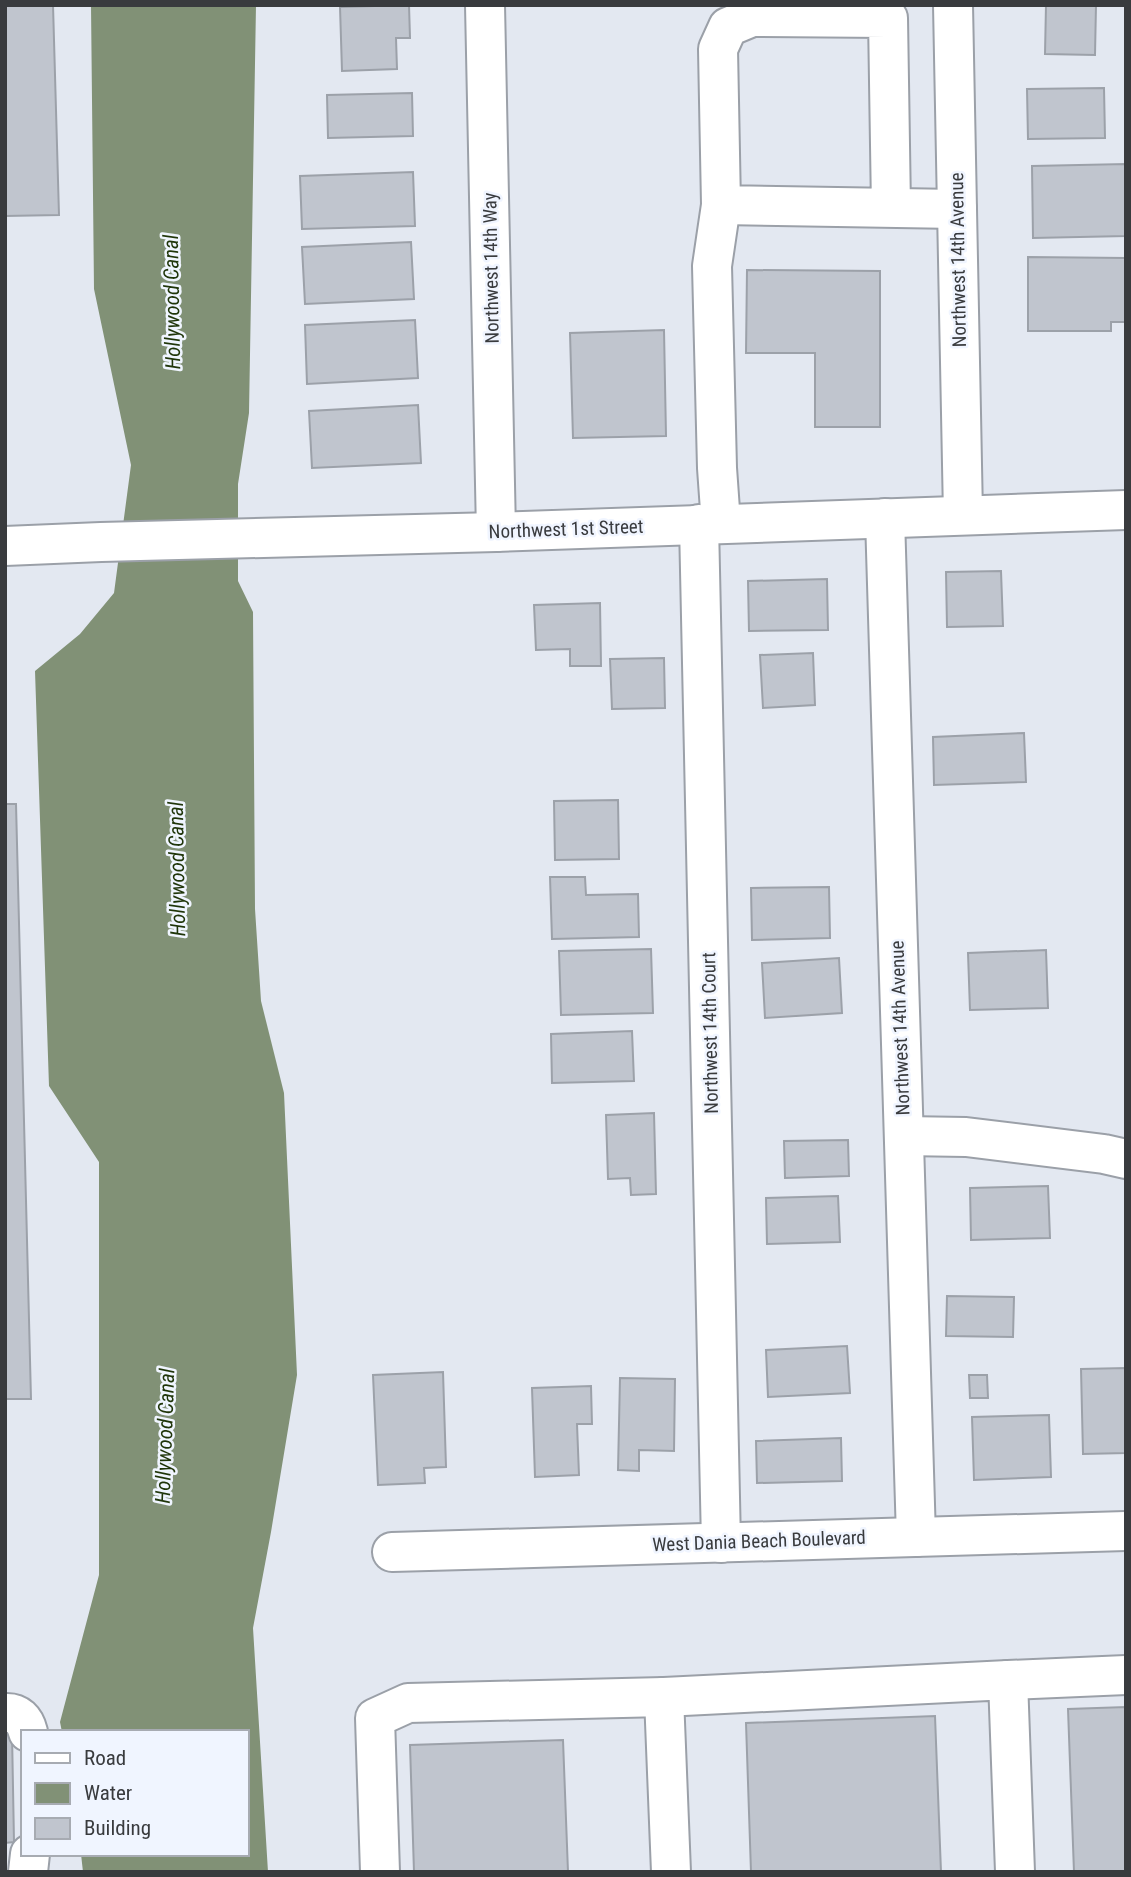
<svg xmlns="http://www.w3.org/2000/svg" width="1131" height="1877" font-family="'Roboto Condensed',sans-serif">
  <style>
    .water { fill: #819176 }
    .building { fill: #c0c5ce; stroke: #9ca1a9; stroke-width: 2 }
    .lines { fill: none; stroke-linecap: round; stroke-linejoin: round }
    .minor-casing { stroke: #9ba0a8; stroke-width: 42 }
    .minor { stroke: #fff; stroke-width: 38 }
    .labels { text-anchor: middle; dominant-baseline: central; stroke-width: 5; stroke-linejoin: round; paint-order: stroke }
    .street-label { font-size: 19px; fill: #393b3e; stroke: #f0f5ff }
    .water-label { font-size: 21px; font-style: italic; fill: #1f3509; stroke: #f0f5ff }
  </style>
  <rect width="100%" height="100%" fill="#e3e8f1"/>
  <path class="water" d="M 91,5 L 256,5 L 249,413 L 238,484 L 238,581 L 253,612 L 255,909 L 261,1001 L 284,1093 L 297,1375 L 271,1532 L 253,1628 L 268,1872 L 83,1872 L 81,1854 L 247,1854 L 247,1732 L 62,1732 L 60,1722 L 99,1575 L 99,1162 L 49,1086 L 35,671 L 80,634 L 114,593 L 131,465 L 94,289 Z"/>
  <g class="building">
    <path d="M 5,5 L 53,5 L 59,215 L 5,216 Z"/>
    <path d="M 409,5 L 410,38 L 396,38 L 397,69 L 342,71 L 340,7 Z"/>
    <path d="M 1046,5 L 1096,5 L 1095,55 L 1045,54 Z"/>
    <path d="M 1104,88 L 1105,138 L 1028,139 L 1027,89 Z"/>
    <path d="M 412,93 L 413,136 L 328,138 L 327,95 Z"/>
    <path d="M 1126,164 L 1126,236 L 1033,238 L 1032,166 Z"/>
    <path d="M 413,172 L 415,226 L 302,229 L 300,176 Z"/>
    <path d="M 411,242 L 414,299 L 305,304 L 302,247 Z"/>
    <path d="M 1028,257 L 1126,258 L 1126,322 L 1111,322 L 1111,331 L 1028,331 Z"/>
    <path d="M 747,270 L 880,271 L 880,427 L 815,427 L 815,353 L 746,353 Z"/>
    <path d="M 415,320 L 418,378 L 307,384 L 305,325 Z"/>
    <path d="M 664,330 L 666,436 L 573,438 L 570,333 Z"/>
    <path d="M 418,405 L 421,463 L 312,468 L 309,411 Z"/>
    <path d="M 1001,571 L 1003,626 L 947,627 L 946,572 Z"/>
    <path d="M 827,579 L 828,630 L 749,631 L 748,581 Z"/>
    <path d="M 600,603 L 601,666 L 570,666 L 570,649 L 536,650 L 534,605 Z"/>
    <path d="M 813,653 L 815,705 L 763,708 L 760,655 Z"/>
    <path d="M 664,658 L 665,708 L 612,709 L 610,659 Z"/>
    <path d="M 1024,733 L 1026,782 L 934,785 L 933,737 Z"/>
    <path d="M 618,800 L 619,859 L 555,860 L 554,801 Z"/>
    <path d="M 5,804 L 16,804 L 31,1399 L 5,1399 Z"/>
    <path d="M 550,877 L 585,877 L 586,895 L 638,894 L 639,937 L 552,939 Z"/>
    <path d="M 829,887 L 830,938 L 752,940 L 751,888 Z"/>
    <path d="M 651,949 L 653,1013 L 561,1015 L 559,951 Z"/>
    <path d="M 1046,950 L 1048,1008 L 970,1010 L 968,953 Z"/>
    <path d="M 839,958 L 842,1013 L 765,1018 L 762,963 Z"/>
    <path d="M 632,1031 L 634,1081 L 552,1083 L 551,1034 Z"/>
    <path d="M 654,1113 L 656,1194 L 631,1195 L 630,1178 L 608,1179 L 606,1115 Z"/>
    <path d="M 848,1140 L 849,1176 L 785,1178 L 784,1141 Z"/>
    <path d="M 1048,1186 L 1050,1238 L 971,1240 L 970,1188 Z"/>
    <path d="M 838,1196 L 840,1242 L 767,1244 L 766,1198 Z"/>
    <path d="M 947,1296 L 1014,1297 L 1013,1337 L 946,1336 Z"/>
    <path d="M 847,1346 L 850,1393 L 768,1397 L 766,1350 Z"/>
    <path d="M 1126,1368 L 1126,1453 L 1083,1454 L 1081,1369 Z"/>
    <path d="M 443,1372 L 446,1467 L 424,1468 L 425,1483 L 378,1485 L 373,1375 Z"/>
    <path d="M 969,1375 L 987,1375 L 988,1398 L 970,1398 Z"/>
    <path d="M 620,1378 L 675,1379 L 674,1451 L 639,1450 L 639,1471 L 618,1470 Z"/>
    <path d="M 591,1386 L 592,1424 L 577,1424 L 579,1475 L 535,1477 L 532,1388 Z"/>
    <path d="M 1049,1415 L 1051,1477 L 974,1480 L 972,1417 Z"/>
    <path d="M 841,1438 L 842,1481 L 757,1483 L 756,1441 Z"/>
    <path d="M 1126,1707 L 1126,1872 L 1074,1872 L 1068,1709 Z"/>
    <path d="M 935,1716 L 941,1872 L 751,1872 L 746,1723 Z"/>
    <path d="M 5,1733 L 12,1733 L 14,1842 L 5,1843 Z"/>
    <path d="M 563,1740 L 568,1872 L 414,1872 L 410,1745 Z"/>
  </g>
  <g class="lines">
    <g class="minor-casing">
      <g id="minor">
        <path d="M 485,5 L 496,532"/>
        <path d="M 953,5 L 963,515"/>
        <path d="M 721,205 L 712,266 L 717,468 L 721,524"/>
        <path d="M 891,208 L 888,18 L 752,17 L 728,27 L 718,49 L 721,205 L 957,209"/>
        <path d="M 885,518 L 916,1537"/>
        <path d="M 699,524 L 721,1543"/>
        <path d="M 5,546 L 101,542 L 496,532 L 1126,510"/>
        <path d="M 904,1136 L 966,1137 L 1104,1154 L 1126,1159"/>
        <path d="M 392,1552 L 1126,1531"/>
        <path d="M 1008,1680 L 1126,1675"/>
        <path d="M 664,1697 L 1008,1680 L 1015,1872"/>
        <path d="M 5,1713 C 18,1712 25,1720 28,1732"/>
        <path d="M 28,1872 L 30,1854"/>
        <path d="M 380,1872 L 375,1718 L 408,1703 L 664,1697 L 671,1872"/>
      </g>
    </g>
    <use href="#minor" class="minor"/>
  </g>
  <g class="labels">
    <g class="street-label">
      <text transform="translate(958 260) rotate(-91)">Northwest 14th Avenue</text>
      <text transform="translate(491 268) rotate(-91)">Northwest 14th Way</text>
      <text transform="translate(566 529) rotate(-2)">Northwest 1st Street</text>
      <text transform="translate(900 1028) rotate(-92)">Northwest 14th Avenue</text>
      <text transform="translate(710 1033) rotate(-91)">Northwest 14th Court</text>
      <text transform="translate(759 1541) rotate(-2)">West Dania Beach Boulevard</text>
    </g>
    <g class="water-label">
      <text transform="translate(172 302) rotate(-91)">Hollywood Canal</text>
      <text transform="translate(177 869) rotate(-91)">Hollywood Canal</text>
      <text transform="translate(165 1436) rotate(-88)">Hollywood Canal</text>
    </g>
  </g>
  <rect width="1131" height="1877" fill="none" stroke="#393b3e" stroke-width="14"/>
  <rect x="21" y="1730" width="228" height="126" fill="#f0f5ff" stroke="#a7abb2" stroke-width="2"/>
  <rect x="35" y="1753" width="35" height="10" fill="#ffffff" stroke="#a7abb2" stroke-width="2"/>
  <text x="84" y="1765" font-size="21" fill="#393b3e">Road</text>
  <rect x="35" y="1783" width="35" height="21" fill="#819176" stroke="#a7abb2" stroke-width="2"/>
  <text x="84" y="1800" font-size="21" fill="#393b3e">Water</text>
  <rect x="35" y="1818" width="35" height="21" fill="#c0c5ce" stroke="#a7abb2" stroke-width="2"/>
  <text x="84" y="1835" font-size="21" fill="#393b3e">Building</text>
</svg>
